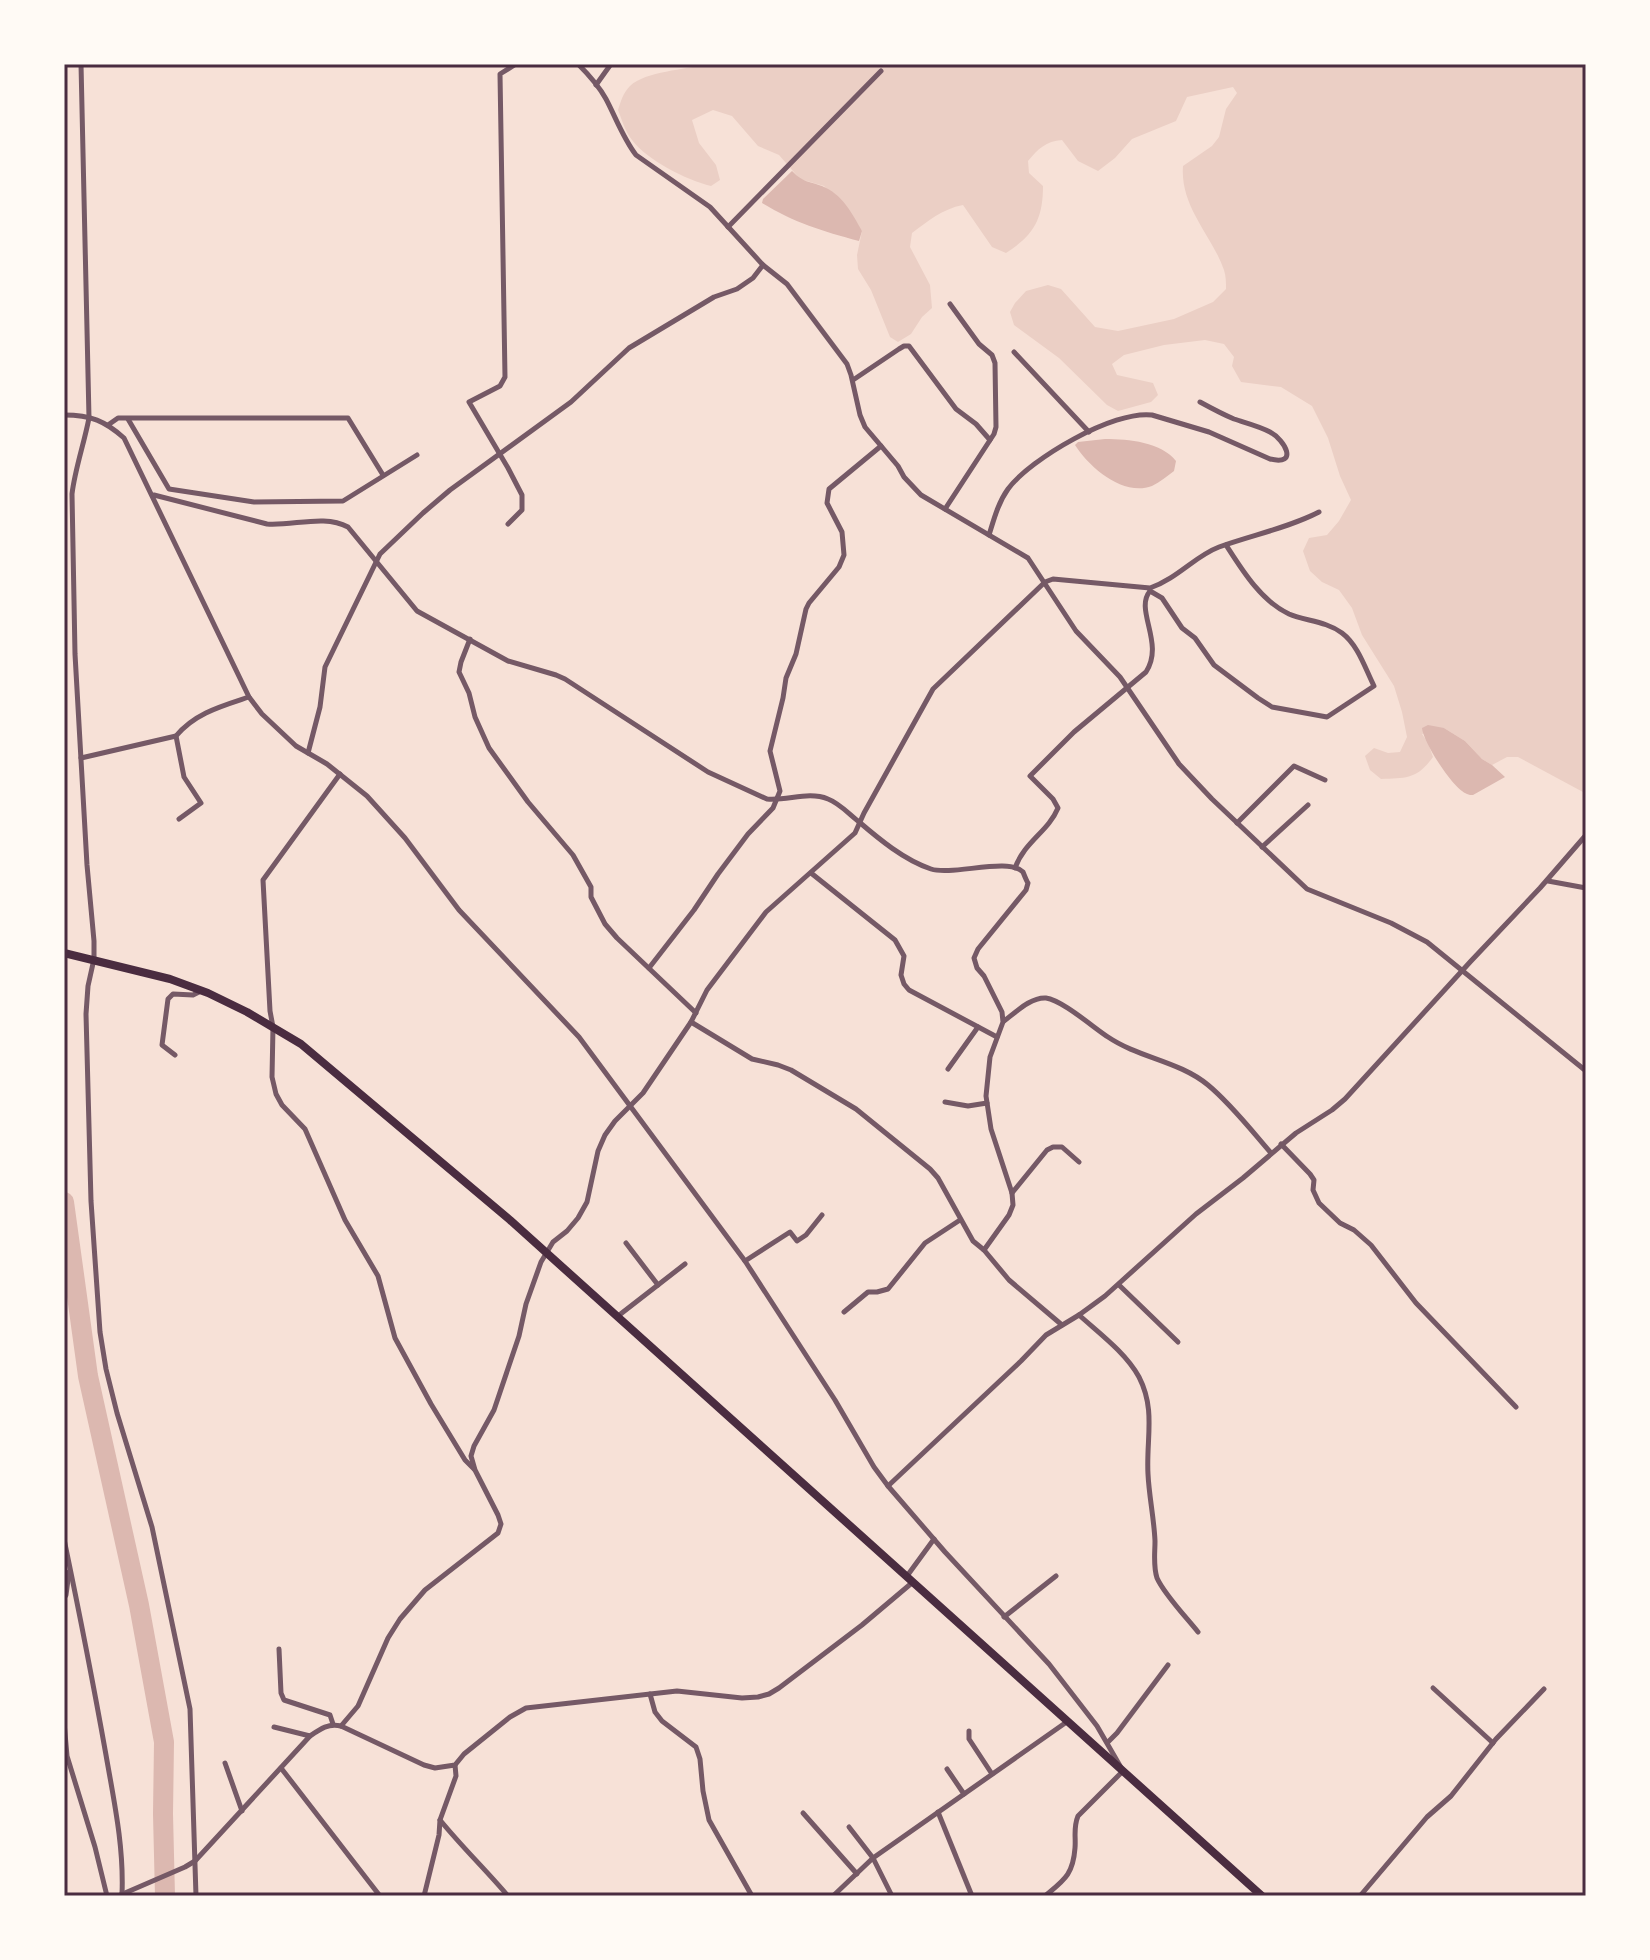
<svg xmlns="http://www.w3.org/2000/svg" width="1650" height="1960" font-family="'Nunito Sans',sans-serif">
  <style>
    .green { fill: #ebcfc5 }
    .water { fill: #dcb8b0 }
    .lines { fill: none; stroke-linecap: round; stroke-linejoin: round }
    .river { stroke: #dcb8b0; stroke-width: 20 }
    .minor { stroke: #755966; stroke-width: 5 }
    .trunk { stroke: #4a2c40; stroke-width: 8 }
    .neatline { fill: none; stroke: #4a2c40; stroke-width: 3 }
  </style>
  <rect width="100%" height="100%" fill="#f7e1d7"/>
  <path class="green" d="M 706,64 L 1586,64 L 1586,792 L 1583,792 L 1518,757 L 1507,757 L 1492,765 L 1482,759 L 1465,741 L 1444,728 L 1422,734 L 1428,743 L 1433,757 C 1417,779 1407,778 1381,779 L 1370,770 L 1365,756 L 1374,748 L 1388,753 L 1400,752 L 1407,737 L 1402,712 L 1394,686 L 1362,635 L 1352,608 L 1339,590 L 1322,582 L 1310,571 L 1303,551 L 1309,538 L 1327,535 L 1339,521 L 1351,500 L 1340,476 L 1328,438 L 1312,406 L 1281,387 L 1241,382 L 1232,366 L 1234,357 L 1224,344 L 1205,340 L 1164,345 L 1124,355 L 1112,364 L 1117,375 L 1153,383 L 1158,395 L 1151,402 L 1118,411 L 1107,405 L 1059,358 L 1014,325 L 1010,312 L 1015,303 L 1026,291 L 1048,285 L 1061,289 L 1095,327 L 1118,331 L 1174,319 L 1213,302 L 1226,289 C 1226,283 1226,276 1224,270 C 1212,235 1180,207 1183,166 L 1212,146 L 1219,137 L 1226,109 L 1237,93 L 1233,87 L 1187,97 L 1176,121 L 1132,139 L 1115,158 L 1098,171 L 1078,161 L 1062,140 C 1046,141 1038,149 1028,161 L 1029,173 L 1043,186 C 1043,219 1034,235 1006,253 L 992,247 L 963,205 C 942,209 928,221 912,233 L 910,247 L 930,285 L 932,308 L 922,317 L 911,334 L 898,342 L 890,337 L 871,290 L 858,269 L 857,255 L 862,231 L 824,186 L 800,179 L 779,155 L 758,146 L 732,116 L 713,110 L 692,120 L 699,143 L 716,165 L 720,180 L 711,186 C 686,180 647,160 632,140 C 625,131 622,120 618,110 C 621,101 623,93 630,86 C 646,71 685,70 706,64 Z"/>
  <g class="water">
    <path d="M 792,171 C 804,183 809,181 822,186 C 842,194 852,213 862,231 L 859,241 C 822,231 795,223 762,203 L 763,199 Z"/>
    <path d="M 1105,439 C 1129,439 1161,442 1176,461 L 1174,471 C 1167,476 1160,482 1152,486 C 1123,497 1089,467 1075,445 L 1078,442 Z"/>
    <path d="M 1428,725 L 1444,728 L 1465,741 L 1482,759 L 1492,765 L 1505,777 L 1473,795 C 1471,795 1469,795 1467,794 C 1453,789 1423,742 1422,728 Z"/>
  </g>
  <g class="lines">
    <path class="river" d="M 64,1202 L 88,1376 L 139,1605 L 164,1742 L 163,1814 L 165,1896"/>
    <g class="minor">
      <path d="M 81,64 L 89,418 C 84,444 75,469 72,494 L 75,654 L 87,865 L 94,941 L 94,959 L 88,986 L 86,1014 L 91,1201 L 100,1332 L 106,1369 L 117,1413 L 152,1527 L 190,1709 L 196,1896"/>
      <path d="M 578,64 C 589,75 599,86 606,99 C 616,118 623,138 636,155 L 710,207 L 763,265 L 787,284 L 847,364 L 851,375 L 860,415 L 865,427 L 898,466 L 904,477 L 921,495 L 1028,558 L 1076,631 L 1120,677 L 1179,764 L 1212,799 L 1307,889 L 1391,923 L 1427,942 L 1586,1071"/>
      <path d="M 596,85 L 611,64"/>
      <path d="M 728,227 L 881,71"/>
      <path d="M 1014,352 L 1089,432"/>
      <path d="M 853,380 L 899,349 L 904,346 L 909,346 L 956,409 L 976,424 L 990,440"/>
      <path d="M 64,415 C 91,415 105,421 124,438 L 249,697 L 262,714 L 296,746 L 327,764 L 367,796 L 405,838 L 459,910 L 579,1037 L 745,1261 L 835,1400 L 874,1467 L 888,1486 L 945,1552 L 1049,1664 L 1097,1726 L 1123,1771 L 1078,1816 C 1073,1828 1076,1837 1075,1848 C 1073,1875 1064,1880 1045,1896"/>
      <path d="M 128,419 L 169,489 L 254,502 L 343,501 L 417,455"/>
      <path d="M 108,425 L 118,418 L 348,418 L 383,475"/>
      <path d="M 154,495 L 267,524 C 294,526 324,514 348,527 L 417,611 L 508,661 L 556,675 L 565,679 L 708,772 L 767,799 C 788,801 808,791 828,799 C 839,803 849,814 858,821 C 879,839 904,860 931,869 C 952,876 1009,857 1023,872 C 1023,872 1027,882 1028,883 L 1026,890 L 978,949 L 974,958 L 977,968 L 984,976 L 1002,1012 L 1003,1022 L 990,1057 L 986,1096 L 991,1129 L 1012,1193 L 1013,1205 L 1009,1215 L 984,1250"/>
      <path d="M 945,509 L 994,434 L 996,427 L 995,363 L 992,355 L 979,344 L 950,304"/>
      <path d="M 508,524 L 522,510 L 522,495 L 508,468 L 469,402 L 500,386 L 505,377 L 500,74 L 516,64"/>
      <path d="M 989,535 C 994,519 998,503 1008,489 C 1030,459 1114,410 1152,415 L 1209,432 L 1270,459 C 1299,466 1285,440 1270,432 C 1259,426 1246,423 1234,419 C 1222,414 1211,408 1200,402"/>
      <path d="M 1150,591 L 1162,598 L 1182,628 L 1195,638 L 1214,665 L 1258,698 L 1272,707 L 1327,717 L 1374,686 C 1365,668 1358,645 1342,633 C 1326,621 1305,621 1289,614 C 1261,601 1242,570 1226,545"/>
      <path d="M 470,639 L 461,662 L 459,672 L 469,693 L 475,717 L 489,748 L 528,802 L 573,855 L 591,887 L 591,897 L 605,924 L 617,938 L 696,1013"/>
      <path d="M 308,753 L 320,707 L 325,667 L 380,554 L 423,513 L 450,490 L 571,402 L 629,348 L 714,297 L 737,289 L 753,278 L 763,265"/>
      <path d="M 81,758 L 176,736"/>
      <path d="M 340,774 L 263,880 L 270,1011 L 273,1027 L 272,1077 L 276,1094 L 282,1105 L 305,1129 L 345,1220 L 378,1276 L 395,1338 L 431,1404 L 465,1460 L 474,1469"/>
      <path d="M 179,819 L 201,803 L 184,777 L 176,736 C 195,713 222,706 249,697"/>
      <path d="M 1237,823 L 1294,766 L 1325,780"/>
      <path d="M 1262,847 L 1308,805"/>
      <path d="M 1015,868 C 1025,841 1048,832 1058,808 L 1053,799 L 1030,776 L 1074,732 L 1146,672 C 1165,643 1134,610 1150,591"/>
      <path d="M 811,873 L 895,940 L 904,956 L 901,975 L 904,984 L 909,990 L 997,1037"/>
      <path d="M 1548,881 L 1586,888"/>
      <path d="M 649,968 L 694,910 L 718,874 L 748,834 L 773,808 L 780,791 L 770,751 L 783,698 L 786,678 L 796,654 L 806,609 L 809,603 L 839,567 L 844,555 L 842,532 L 827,503 L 829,489 L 881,446"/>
      <path d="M 1004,1021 C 1016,1012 1031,997 1046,998 C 1062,1000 1094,1028 1108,1037 C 1139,1058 1179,1061 1208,1085 C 1231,1104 1251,1130 1271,1153"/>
      <path d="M 691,1022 L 752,1059 L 778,1065 L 791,1070 L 856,1109 L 930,1169 L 938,1178 L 973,1241 L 984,1250 L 1009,1280 L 1062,1325"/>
      <path d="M 175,1055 L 162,1045 L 168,999 L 173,994 L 193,995 L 201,991"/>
      <path d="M 948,1069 L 978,1027"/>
      <path d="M 945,1102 L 968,1106 L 987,1103"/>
      <path d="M 1281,1144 L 1310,1174 L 1314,1180 L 1313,1190 L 1319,1203 L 1340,1223 L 1354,1230 L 1371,1245 L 1416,1303 L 1516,1407"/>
      <path d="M 1012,1193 L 1047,1150 L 1053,1147 L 1062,1147 L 1079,1162"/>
      <path d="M 626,1243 L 658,1285"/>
      <path d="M 745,1261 L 790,1232 L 797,1241 L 806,1235 L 822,1215"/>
      <path d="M 1119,1285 L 1178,1342"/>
      <path d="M 844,1312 L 868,1292 L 877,1292 L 888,1289 L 925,1243 L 960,1220"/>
      <path d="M 1079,1315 C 1099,1333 1126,1353 1139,1377 C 1156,1410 1146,1439 1148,1474 C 1149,1496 1154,1518 1155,1541 C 1155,1553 1153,1566 1157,1578 C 1164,1594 1186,1617 1198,1632"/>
      <path d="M 618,1316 L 685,1264"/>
      <path d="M 888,1486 L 1021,1361 L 1046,1335 L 1079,1315 L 1105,1296 L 1196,1214 L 1243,1178 L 1296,1133 L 1332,1110 L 1345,1099 L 1471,961 L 1540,888 L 1586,835"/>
      <path d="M 64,1539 C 79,1611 93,1682 106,1755 C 114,1801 124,1847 122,1894"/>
      <path d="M 907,1576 L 934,1539"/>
      <path d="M 64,1598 L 66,1595 L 69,1572"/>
      <path d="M 1004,1617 L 1056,1576"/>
      <path d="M 279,1649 L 281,1693 L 284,1700 L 330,1715 L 333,1724"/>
      <path d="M 1433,1688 L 1493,1743"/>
      <path d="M 650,1694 L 655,1712 L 662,1721 L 696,1747 L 700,1759 L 703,1791 L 709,1820 L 752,1896"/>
      <path d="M 64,1722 L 67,1756 L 95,1847 L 107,1896"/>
      <path d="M 341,1726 L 358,1706 L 388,1638 L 400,1619 L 425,1590 L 498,1533 L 501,1524 L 498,1515 L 475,1470 L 471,1456 L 474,1446 L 494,1410 L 519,1336 L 526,1304 L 541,1262 L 553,1242 L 567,1231 L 578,1218 L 587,1202 L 598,1151 L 605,1135 L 615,1121 L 643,1093 L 691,1022 L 707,990 L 766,912 L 855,833 L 864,813 L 933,689 L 1045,582 L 1053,579 L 1150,588 C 1178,578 1195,556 1219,547 C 1252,535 1288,528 1319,512"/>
      <path d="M 274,1727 L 310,1736"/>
      <path d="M 969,1731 L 969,1739 L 992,1774"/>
      <path d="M 1108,1742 L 1117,1733 L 1168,1665"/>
      <path d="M 225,1763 L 242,1811"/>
      <path d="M 281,1768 L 380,1896"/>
      <path d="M 947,1769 L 964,1794"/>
      <path d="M 938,1812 L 972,1896"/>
      <path d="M 803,1813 L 857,1874"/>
      <path d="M 440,1820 C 462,1847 486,1870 508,1896"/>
      <path d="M 849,1827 L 873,1858 L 892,1896"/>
      <path d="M 118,1896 L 185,1867 L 195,1861 L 310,1736 C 320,1729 328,1723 341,1726 L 424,1765 L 435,1768 L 455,1765 L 464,1754 L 510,1717 L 526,1708 L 677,1691 L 742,1698 L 758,1697 L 769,1694 L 779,1688 L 862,1625 L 913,1582"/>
      <path d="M 424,1896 L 439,1835 L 440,1820 L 456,1776 L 455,1765"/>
      <path d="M 833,1896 L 873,1858 L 1068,1721"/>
      <path d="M 1360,1896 L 1427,1817 L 1451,1796 L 1496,1739 L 1544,1689"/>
    </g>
    <path class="trunk" d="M 64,953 L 170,979 L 208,993 L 247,1012 L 301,1044 L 510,1220 L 1262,1896"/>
  </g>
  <rect width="1650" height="1960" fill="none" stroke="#fffaf5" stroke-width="132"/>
  <rect x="66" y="66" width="1518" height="1828" class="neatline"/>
</svg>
